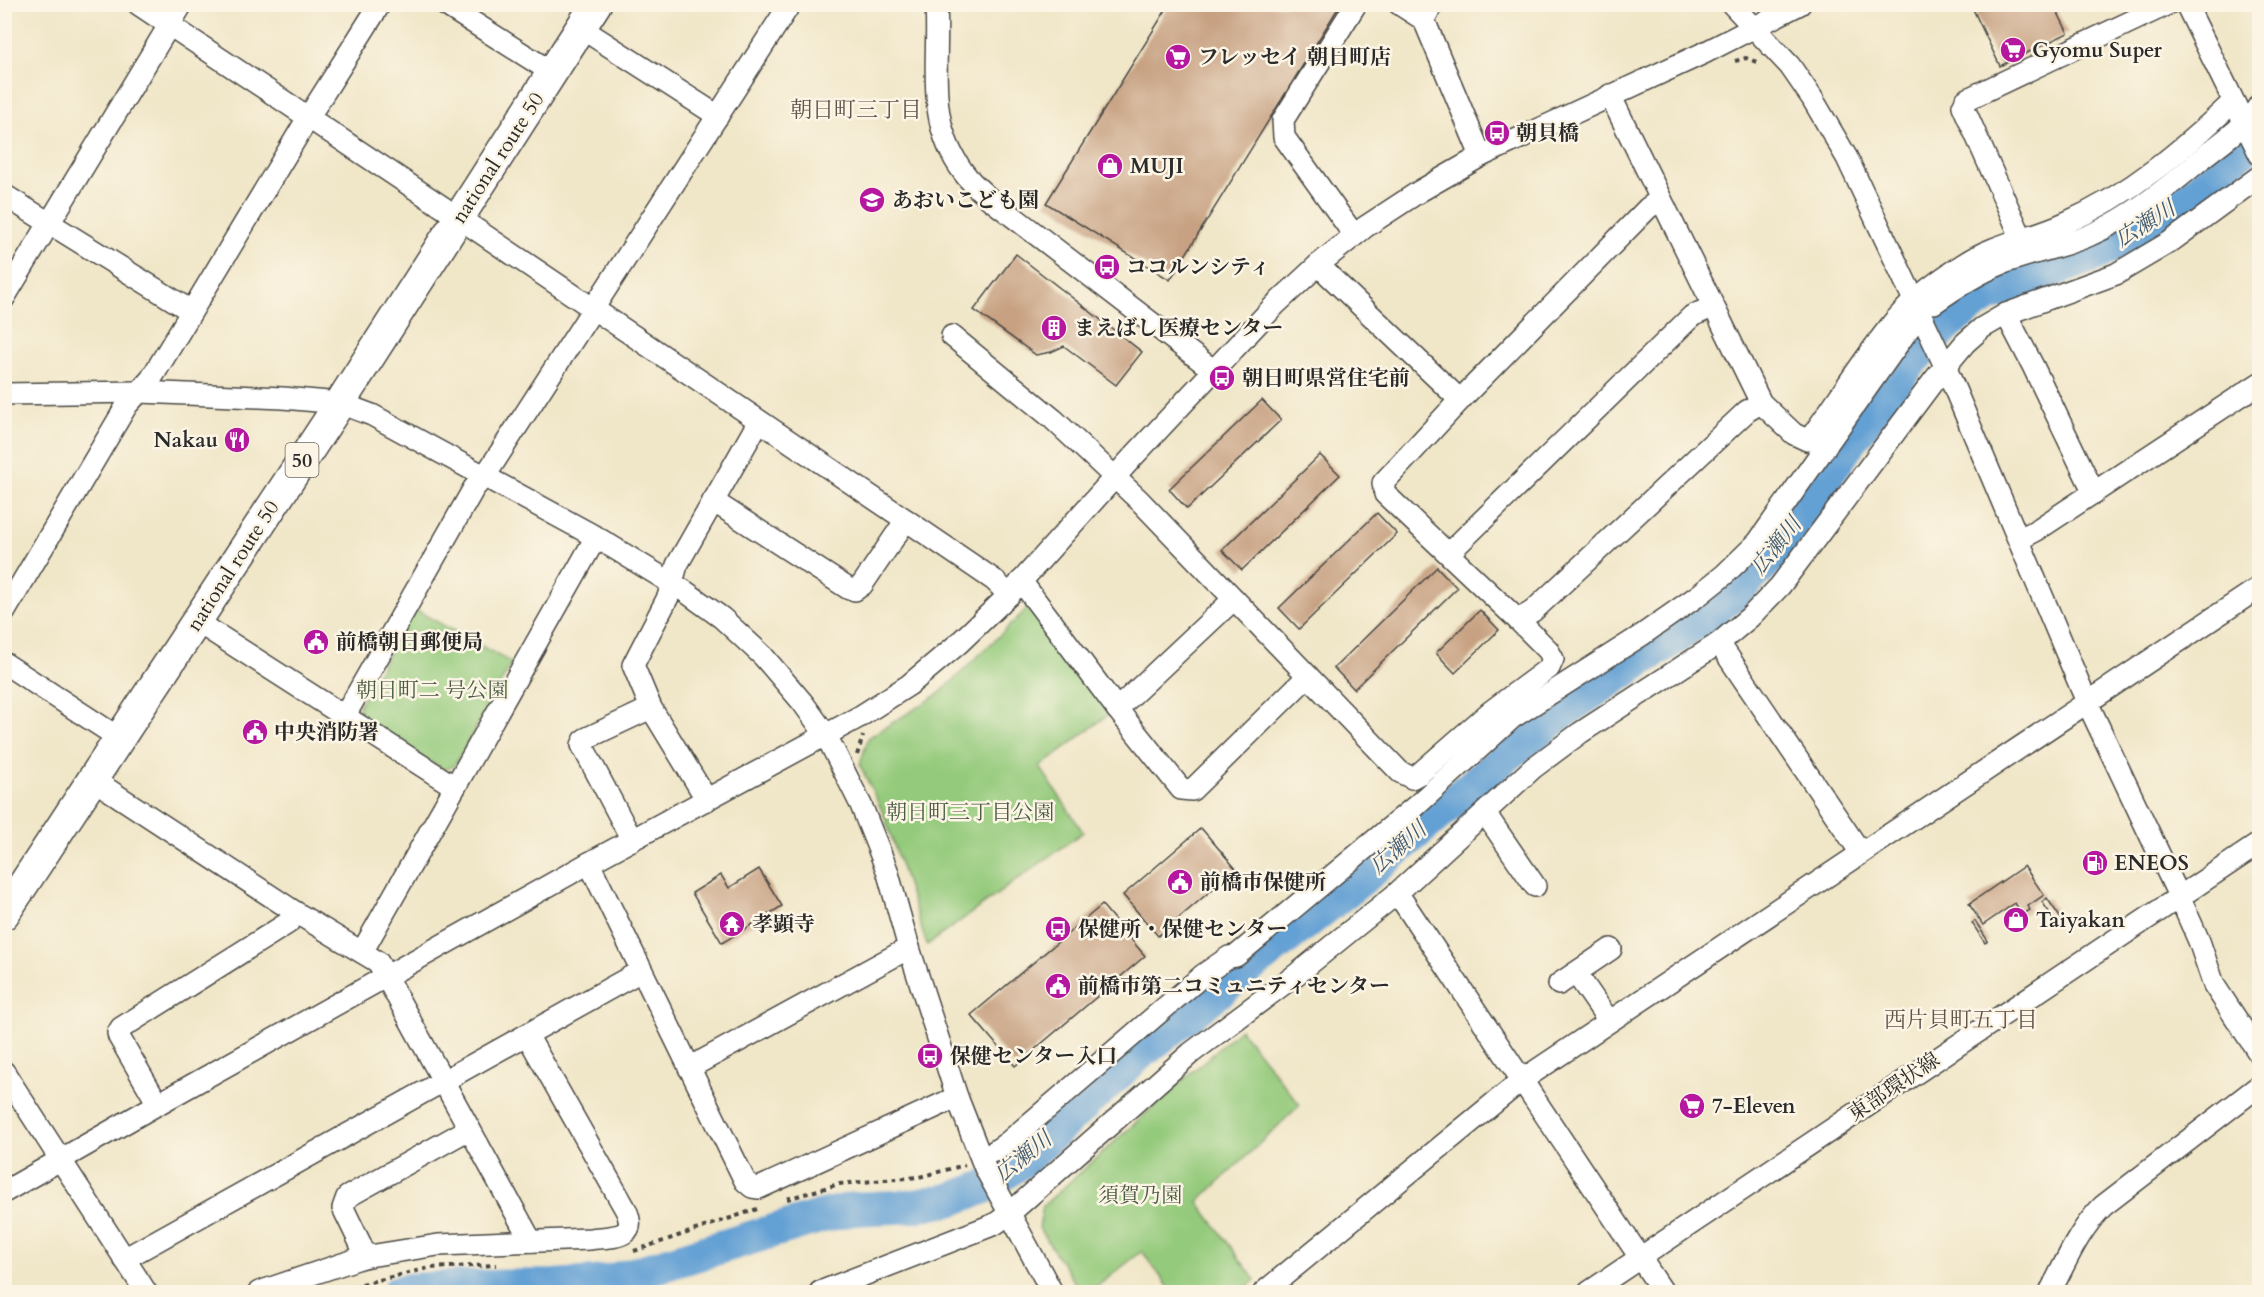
<svg xmlns="http://www.w3.org/2000/svg" width="2264" height="1297" font-family="Cardo,'Noto Serif JP',serif">
  <style>
    .green { fill: #94ca7b; stroke: #607a53; stroke-width: 1.5 }
    .lines { fill: none; stroke-linecap: round; stroke-linejoin: round }
    .river { stroke: #63a0d4; stroke-width: 34 }
    .building { fill: #c7a182 }
    .minor-casing { stroke: #494743; stroke-width: 24 }
    .highway-casing { stroke: #494743; stroke-width: 33 }
    .path { stroke: #494743; stroke-width: 4; stroke-dasharray: 4.5 4.5; stroke-linecap: butt }
    .minor { stroke: #fff; stroke-width: 21 }
    .highway { stroke: #fff; stroke-width: 30 }
    .labels { text-anchor: middle; dominant-baseline: central; stroke-width: 5; stroke-linejoin: round; paint-order: stroke }
    .shield { fill: #fcf5e5; stroke: #6a6863; stroke-width: 1.5 }
    .shield-label { font-size: 20px; font-weight: bold; fill: #2b2b2b }
    .poi-label { font-size: 21px; font-weight: bold; fill: #2b2b2b; stroke: #fcf5e5; text-anchor: start }
    .street-label { font-size: 21px; fill: #2b2b2b; stroke: #fcf5e5 }
    .park-label { font-size: 21px; fill: #4a5b43; stroke: #fcf5e5 }
    .neighbourhood-label { font-size: 22px; fill: #625449; stroke: #fcf5e5 }
    .water-label { font-size: 22px; font-style: italic; fill: #415a6f; stroke: #fcf5e5 }
  </style>
  <rect width="100%" height="100%" fill="#fcf5e5"/>
  <filter id="ink" filterUnits="userSpaceOnUse"><feTurbulence type="fractalNoise" baseFrequency=".0167" numOctaves="2"/><feDisplacementMap in="SourceGraphic" scale="12" xChannelSelector="R" yChannelSelector="G"/><feConvolveMatrix kernelMatrix="1 2 1 2 8 2 1 2 1" color-interpolation-filters="sRGB"/></filter>
  <filter id="wash" filterUnits="userSpaceOnUse"><feTurbulence type="fractalNoise" baseFrequency=".008" numOctaves="4" result="noise"/><feDisplacementMap in="SourceGraphic" scale="24" xChannelSelector="R" yChannelSelector="G"/><feGaussianBlur stdDeviation="1.35" result="paint"/><feColorMatrix in="noise" values="0 0 0 0 0 0 0 0 0 0 0 0 0 0 0 0 0 1.4 0 .05"/><feComposite in="paint" operator="in"/></filter>
  <g filter="url(#wash)">
    <rect width="100%" height="100%" fill="#f0e6c8"/>
    <g class="green">
      <path d="M 1030,606 L 1113,711 L 1040,767 L 1083,832 L 927,945 L 884,815 L 860,765 L 868,738 L 939,694 Z"/>
      <path d="M 414,609 L 512,663 L 454,766 L 444,770 L 360,719 L 359,705 Z"/>
      <path d="M 1240,1029 L 1300,1105 L 1198,1202 L 1255,1280 L 1241,1292 L 1172,1292 L 1142,1251 L 1090,1292 L 1081,1292 L 1039,1228 L 1043,1206 Z"/>
    </g>
    <g class="lines">
      <path class="river" d="M 399,1292 L 408,1290 L 466,1287 L 555,1286 L 607,1282 L 819,1217 L 853,1209 L 914,1206 L 949,1200 L 985,1187 L 1026,1158 L 1137,1056 L 1368,874 L 1509,754 L 1573,705 L 1678,636 L 1731,597 L 1771,557 L 1850,442 L 1912,361 L 1956,317 L 1987,296 L 2097,254 L 2138,231 L 2195,192 L 2260,136"/>
    </g>
    <g id="blocks">
      <g class="building">
        <path d="M 1169,5 L 1340,5 L 1170,280 L 1046,203 Z"/>
        <path d="M 1971,5 L 2054,5 L 2068,33 L 2000,66 Z"/>
        <path d="M 1016,254 L 1142,352 L 1116,385 L 1064,346 L 1051,352 L 1036,355 L 974,310 Z"/>
        <path d="M 1262,400 L 1281,420 L 1187,509 L 1169,489 Z"/>
        <path d="M 1320,455 L 1340,475 L 1242,570 L 1222,550 Z"/>
        <path d="M 1377,513 L 1397,534 L 1299,629 L 1279,608 Z"/>
        <path d="M 1437,567 L 1457,588 L 1354,689 L 1334,668 Z"/>
        <path d="M 1480,610 L 1499,630 L 1455,673 L 1436,653 Z"/>
        <path d="M 1201,828 L 1236,869 L 1158,936 L 1123,895 Z"/>
        <path d="M 2024,866 L 2044,895 L 2028,906 L 2030,910 L 2022,915 L 2015,903 L 1983,925 L 1969,904 Z"/>
        <path d="M 759,869 L 782,906 L 722,943 L 692,893 L 721,875 L 729,888 Z"/>
        <path d="M 2047,898 L 2064,923 L 2059,926 L 2042,902 Z"/>
        <path d="M 1102,905 L 1145,956 L 1015,1066 L 971,1015 Z"/>
        <path d="M 1975,921 L 1988,941 L 1985,943 L 1972,923 Z"/>
      </g>
    </g>
  </g>
  <g filter="url(#ink)">
    <use href="#blocks" fill-opacity="0" stroke="#494743" stroke-width="1.5"/>
    <g class="lines">
      <g class="minor-casing">
        <g id="minor">
          <path d="M 138,4 L 459,218 L 906,520 L 994,580 L 1009,595"/>
          <path d="M 444,4 L 553,73"/>
          <path d="M 936,4 C 940,64 924,120 964,173 C 971,183 981,191 990,199 L 1213,370"/>
          <path d="M 1399,4 L 1424,20"/>
          <path d="M 1432,4 L 1424,20 L 1481,156"/>
          <path d="M 1732,4 L 1790,66 L 1812,98 L 1847,158 L 1945,366 L 2087,702 L 2179,896 L 2199,941 L 2214,985 L 2260,1055"/>
          <path d="M 2186,4 L 2260,155"/>
          <path d="M 581,28 L 718,116"/>
          <path d="M 1610,95 L 1761,403 L 1794,434 L 1807,440 L 1812,436 C 1837,401 1861,363 1888,329 C 1908,303 1937,281 1964,264 C 1994,244 2032,238 2065,223 C 2130,195 2182,150 2233,102"/>
          <path d="M 4,195 L 191,311"/>
          <path d="M 1354,235 L 1284,137 L 1283,120 L 1356,4"/>
          <path d="M 2022,239 L 1963,106 L 1966,100 L 1974,96 L 2168,4"/>
          <path d="M 1318,265 L 1460,400"/>
          <path d="M 4,298 L 182,4"/>
          <path d="M 1934,303 C 1955,288 1976,274 2001,264 C 2029,253 2060,248 2088,236 C 2132,217 2171,185 2207,154 C 2226,139 2248,124 2260,104"/>
          <path d="M 2006,314 L 2033,366 L 2094,493"/>
          <path d="M 952,336 L 1053,419 L 1140,501 L 1400,772 L 1412,778 L 1419,774 L 1490,712 L 1549,668 L 1553,659 L 1548,650 L 1518,620 L 1385,494 L 1383,483 L 1460,400 L 1648,208 L 1660,200"/>
          <path d="M 4,394 L 140,392 L 283,398 L 340,403 L 372,415 L 596,537 L 686,592 L 722,618 L 763,656 L 803,703 L 826,735 L 861,805 L 887,870 L 909,948 L 957,1097 L 985,1168 L 1052,1292"/>
          <path d="M 713,501 L 849,589 L 855,590 L 862,585 L 906,520"/>
          <path d="M 2020,539 L 2037,530 L 2260,383"/>
          <path d="M 1449,553 L 1692,316 L 1712,307"/>
          <path d="M 1021,581 L 1117,709 L 1181,789 L 1192,790 L 1308,676"/>
          <path d="M 4,613 L 127,405 L 151,379 L 308,118 L 380,4"/>
          <path d="M 1518,620 L 1533,611 L 1747,411 L 1761,403"/>
          <path d="M 196,621 L 455,787"/>
          <path d="M 1719,643 L 1861,853"/>
          <path d="M 4,663 L 119,738"/>
          <path d="M 1117,709 L 1234,599"/>
          <path d="M 344,717 L 474,488 L 485,476 L 790,4"/>
          <path d="M 92,779 L 295,912 L 378,962 L 531,1241"/>
          <path d="M 707,800 L 651,708 L 633,665 L 668,597 L 677,565 L 759,421"/>
          <path d="M 1485,813 L 1535,886"/>
          <path d="M 632,840 L 582,745 L 585,739 L 651,708"/>
          <path d="M 1396,894 L 1404,903 L 1663,1292"/>
          <path d="M 362,952 L 596,537"/>
          <path d="M 1576,973 L 1609,1021"/>
          <path d="M 1559,984 L 1611,949"/>
          <path d="M 689,1068 L 909,948"/>
          <path d="M 4,1072 L 146,1292"/>
          <path d="M 957,1097 L 759,1188 L 752,1187 L 745,1181 L 589,863 L 859,717 L 909,685 L 959,643 L 1009,595 L 1131,459 L 1275,305 L 1318,265 L 1365,227 L 1420,191 L 1481,156 L 1706,52 L 1800,4"/>
          <path d="M 158,1104 L 119,1037 L 118,1033 L 121,1028 L 288,923 L 295,912"/>
          <path d="M 995,1151 L 1007,1143 L 1203,975 L 1229,957 L 1236,956 L 1417,805 L 1512,718 L 1642,635 L 1699,595 L 1724,575 L 1758,542 L 1910,327"/>
          <path d="M 4,1192 L 158,1104 L 589,863"/>
          <path d="M 363,1257 L 361,1245 L 343,1208 L 347,1197 L 469,1129"/>
          <path d="M 124,1259 L 641,971"/>
          <path d="M 259,1292 L 363,1257 L 438,1245 L 590,1239 C 611,1236 639,1240 626,1210 L 527,1035"/>
          <path d="M 820,1292 L 995,1224 L 1009,1214 L 1191,1053 L 1297,974 L 1396,894 L 1533,768 L 1580,733 L 1719,643 L 1750,617 L 1780,586 L 1935,379 L 1965,343 L 1982,328 L 2006,314 L 2116,274 L 2170,242 L 2260,176"/>
          <path d="M 1264,1292 L 1522,1080 L 2260,587"/>
          <path d="M 1589,1292 L 2260,843"/>
          <path d="M 2050,1292 C 2066,1262 2078,1231 2103,1206 L 2260,1085"/>
        </g>
      </g>
      <g class="highway-casing">
        <path id="highway" d="M 4,914 L 340,403 L 596,4"/>
      </g>
      <g class="path">
        <path d="M 1735,61 L 1746,58 L 1759,63"/>
        <path d="M 857,755 L 863,736"/>
        <path d="M 787,1199 L 839,1184 L 919,1177 L 965,1165"/>
        <path d="M 634,1251 L 757,1209"/>
        <path d="M 336,1292 L 362,1284 L 429,1268 L 496,1265"/>
      </g>
      <use href="#minor" class="minor"/>
      <use href="#highway" class="highway"/>
    </g>
  </g>
  <defs>
    <g id="supermarket-disc" transform="scale(1.35)"><circle r="9.5" fill="#b5179e" stroke="#fcf5e5"/><path d="M-6-5.5h2.5l.6 2H6L4.5 2H-2.5L-4.4-4H-6ZM-1.5 3.2a1.3 1.3 0 1 0 .1 0ZM3 3.2a1.3 1.3 0 1 0 .1 0Z" fill="#fff"/></g>
    <g id="bus-disc" transform="scale(1.35)"><circle r="9.5" fill="#b5179e" stroke="#fcf5e5"/><path d="M-5-6H5V4H4V6H2V4H-2V6H-4V4H-5ZM-3.5-4V0h7V-4ZM-3.5 1.2v1.5H-2V1.2ZM2 1.2v1.5H3.5V1.2Z" fill="#fff"/></g>
    <g id="shop-disc" transform="scale(1.35)"><circle r="9.5" fill="#b5179e" stroke="#fcf5e5"/><path d="M-5-2.5h2.3a2.7 3.5 0 0 1 5.4 0H5L5.5 6h-11ZM-1.5-2.5h3a1.5 2.3 0 0 0-3 0Z" fill="#fff"/></g>
    <g id="school-disc" transform="scale(1.35)"><circle r="9.5" fill="#b5179e" stroke="#fcf5e5"/><path d="M0-5L7-2L0 1L-7-2ZM-4 1L0 2.5L4 1V4Q0 6-4 4Z" fill="#fff"/></g>
    <g id="building-disc" transform="scale(1.35)"><circle r="9.5" fill="#b5179e" stroke="#fcf5e5"/><path d="M-4-6H4V6H1V3H-1V6H-4ZM-2.5-4.3h1.7v1.8h-1.7ZM.8-4.3h1.7v1.8H.8ZM-2.5-1h1.7V.8h-1.7ZM.8-1h1.7V.8H.8Z" fill="#fff"/></g>
    <g id="restaurant-disc" transform="scale(1.35)"><circle r="9.5" fill="#b5179e" stroke="#fcf5e5"/><path d="M-5-6h1v4h1v-4h1v4h1v-4h1v5L-1.5 .5V6h-2V.5L-5-1ZM5-6V6H3V1.5H1.5Q1.5-4 5-6Z" fill="#fff"/></g>
    <g id="civic-disc" transform="scale(1.35)"><circle r="9.5" fill="#b5179e" stroke="#fcf5e5"/><path d="M-.6-6.5H3V-4.5H.6V-3L4-1V1h2V6H-6V1h2V-1L-.6-3ZM-1.2 2.5V6h2.4V2.5Z" fill="#fff"/></g>
    <g id="fuel-disc" transform="scale(1.35)"><circle r="9.5" fill="#b5179e" stroke="#fcf5e5"/><path d="M-5.5-6h7V0h2V4h1.3V-2.5L3-4.5l.8-.8L6-3V5H2.5V1h-1V6h-7ZM-4.2-4.7v3.2H.2V-4.7Z" fill="#fff"/></g>
    <g id="temple-disc" transform="scale(1.35)"><circle r="9.5" fill="#b5179e" stroke="#fcf5e5"/><path d="M0-6L5-2H3V0L6.5 2.5H4V6H1.5V3h-3V6H-4V2.5H-6.5L-3 0V-2H-5Z" fill="#fff"/></g>
  </defs>
  <g fill-rule="evenodd">
    <use href="#supermarket-disc" x="2013" y="50"/>
    <use href="#supermarket-disc" x="1178" y="57"/>
    <use href="#bus-disc" x="1497" y="133"/>
    <use href="#shop-disc" x="1110" y="166"/>
    <use href="#school-disc" x="872" y="200"/>
    <use href="#bus-disc" x="1107" y="267"/>
    <use href="#building-disc" x="1054" y="328"/>
    <use href="#bus-disc" x="1222" y="378"/>
    <use href="#restaurant-disc" x="237" y="440"/>
    <use href="#civic-disc" x="316" y="642"/>
    <use href="#civic-disc" x="255" y="732"/>
    <use href="#fuel-disc" x="2095" y="863"/>
    <use href="#civic-disc" x="1180" y="882"/>
    <use href="#shop-disc" x="2016" y="920"/>
    <use href="#temple-disc" x="732" y="924"/>
    <use href="#bus-disc" x="1058" y="929"/>
    <use href="#civic-disc" x="1058" y="986"/>
    <use href="#bus-disc" x="930" y="1056"/>
    <use href="#supermarket-disc" x="1692" y="1106"/>
  </g>
  <g class="labels">
    <rect class="shield" x="285.5" y="443" width="33" height="34" rx="4.5"/>
    <g class="shield-label">
      <text x="302" y="460">50</text>
    </g>
    <g class="poi-label">
      <text x="2032" y="50">Gyomu Super</text>
      <text x="1198" y="57">フレッセイ 朝日町店</text>
      <text x="1516" y="133">朝貝橋</text>
      <text x="1130" y="166">MUJI</text>
      <text x="892" y="200">あおいこども園</text>
      <text x="1126" y="267">ココルンシティ</text>
      <text x="1074" y="328">まえばし医療センター</text>
      <text x="1242" y="378">朝日町県営住宅前</text>
      <text x="218" y="440" text-anchor="end">Nakau</text>
      <text x="336" y="642">前橋朝日郵便局</text>
      <text x="274" y="732">中央消防署</text>
      <text x="2114" y="863">ENEOS</text>
      <text x="1200" y="882">前橋市保健所</text>
      <text x="2036" y="920">Taiyakan</text>
      <text x="752" y="924">孝顕寺</text>
      <text x="1078" y="929">保健所・保健センター</text>
      <text x="1078" y="986">前橋市第二コミュニティセンター</text>
      <text x="950" y="1056">保健センター入口</text>
      <text x="1712" y="1106">7-Eleven</text>
    </g>
    <g class="street-label">
      <text transform="translate(498 158) rotate(-57)">national route 50</text>
      <text transform="translate(233 566) rotate(-57)">national route 50</text>
      <text transform="translate(1894 1087) rotate(-34)">東部環状線</text>
    </g>
    <g class="park-label">
      <text x="432" y="690">朝日町二 号公園</text>
      <text x="970" y="812">朝日町三丁目公園</text>
      <text x="1140" y="1195">須賀乃園</text>
    </g>
    <g class="neighbourhood-label">
      <text x="856" y="110">朝日町三丁目</text>
      <text x="1961" y="1020">西片貝町五丁目</text>
    </g>
    <g class="water-label">
      <text transform="translate(2145 224) rotate(-32)">広瀬川</text>
      <text transform="translate(1776 546) rotate(-51)">広瀬川</text>
      <text transform="translate(1398 848) rotate(-41)">広瀬川</text>
      <text transform="translate(1023 1157) rotate(-39)">広瀬川</text>
    </g>
  </g>
  <rect width="2264" height="1297" fill="none" stroke="#fcf5e5" stroke-width="24"/>
</svg>
